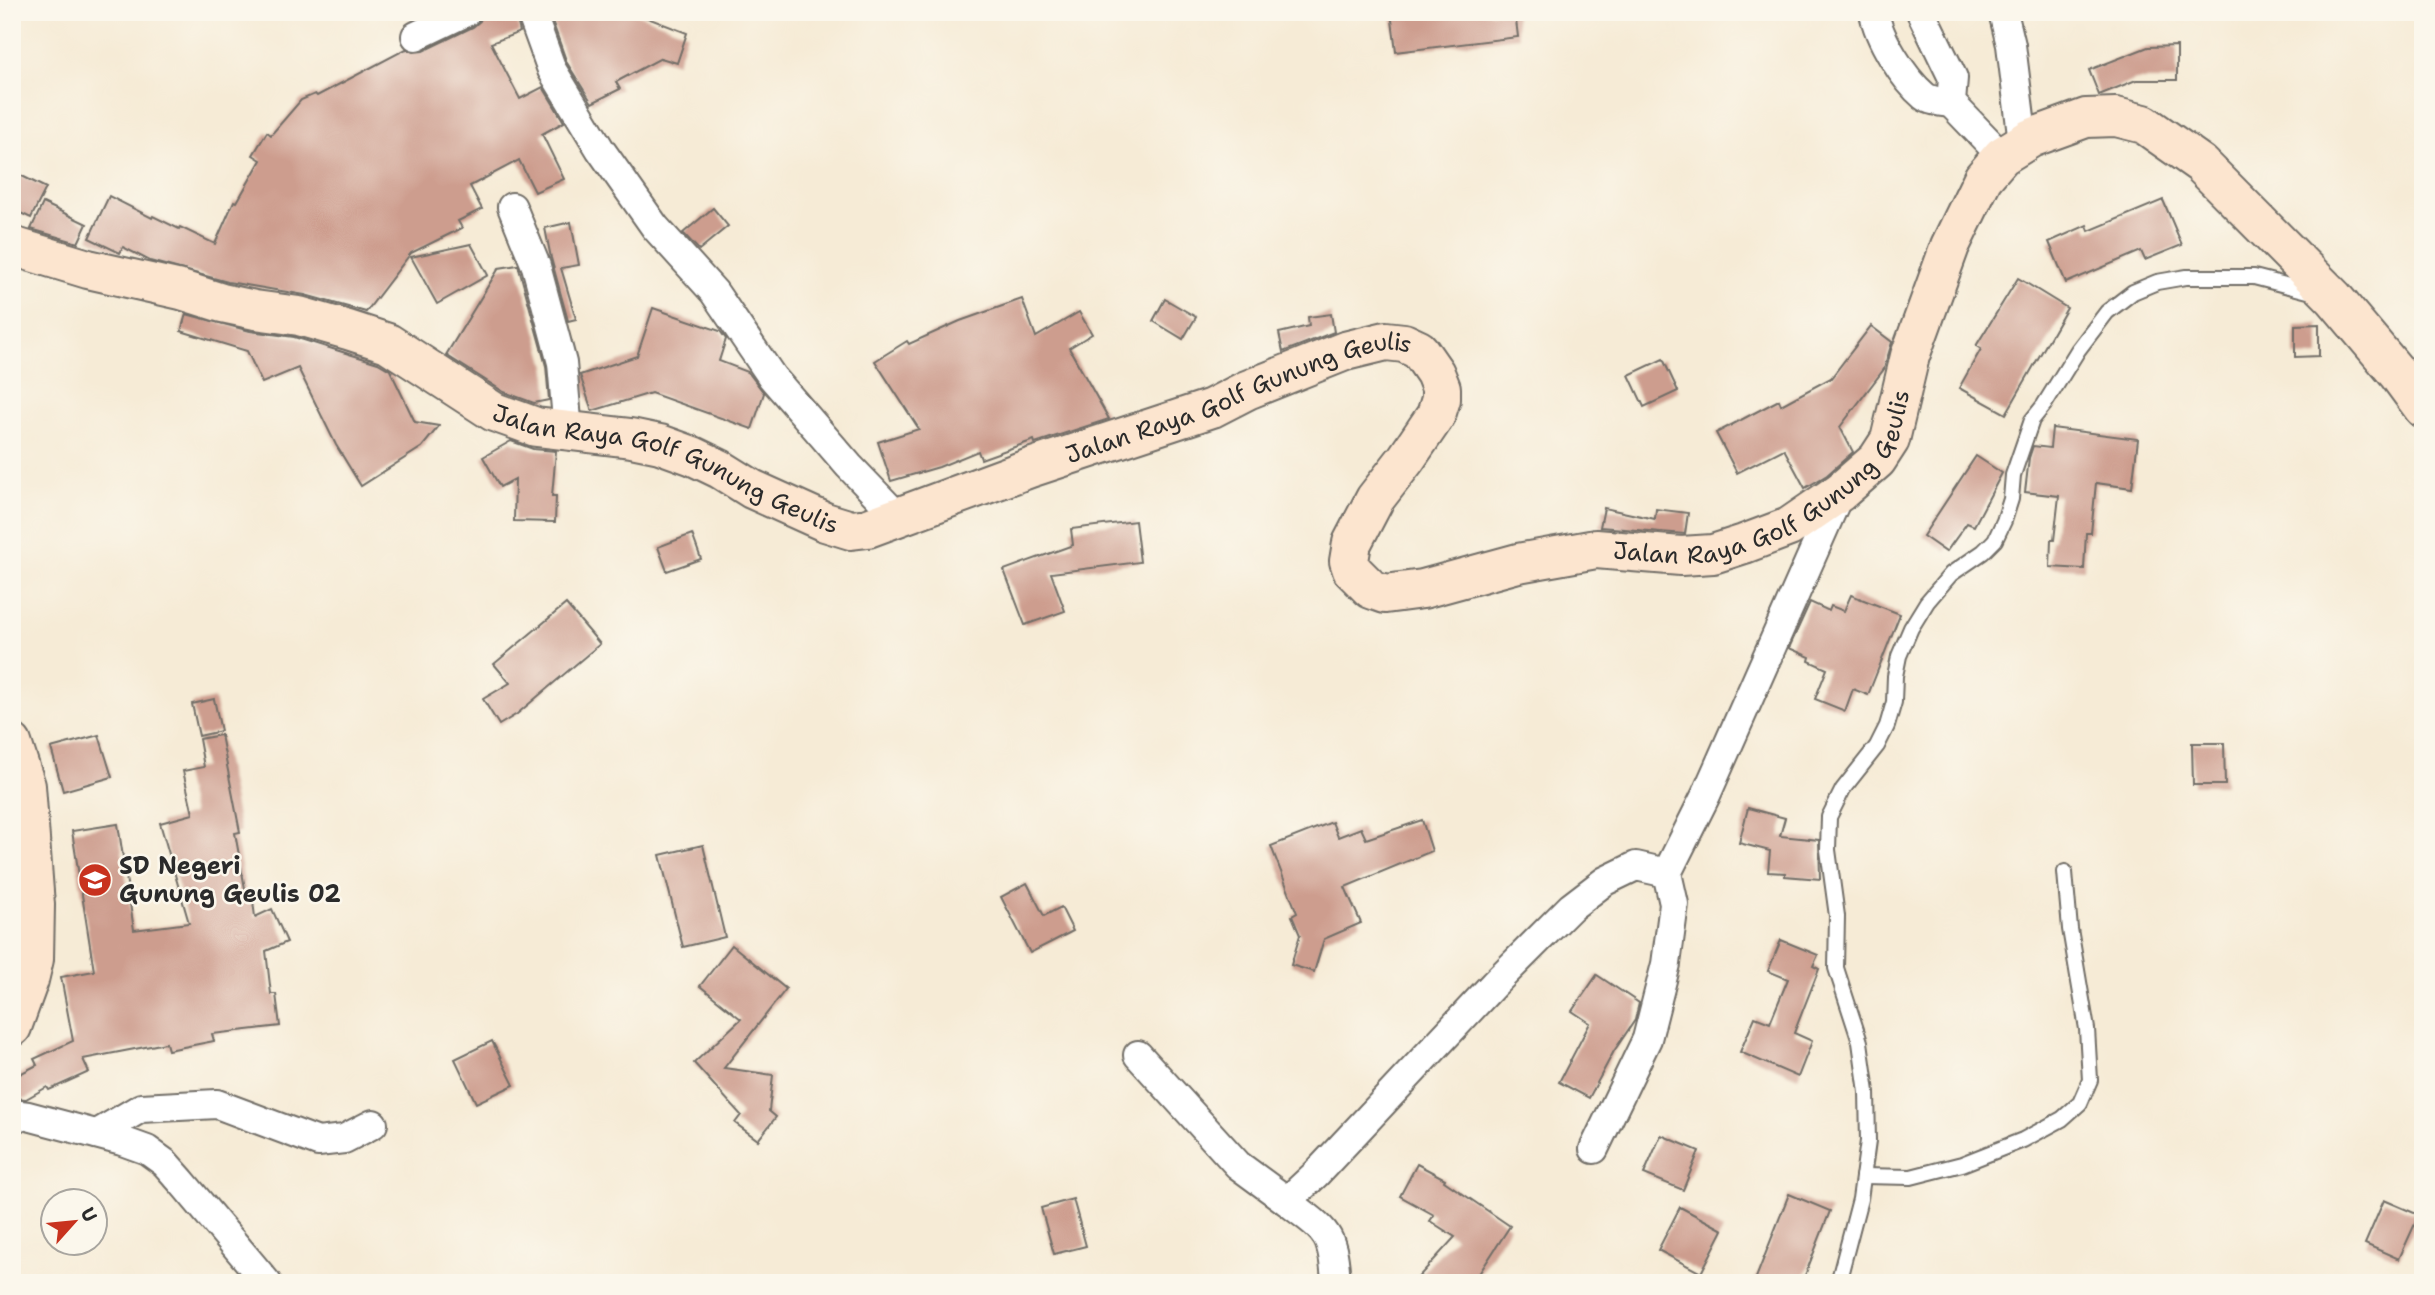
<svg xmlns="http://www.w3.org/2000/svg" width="2435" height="1295" font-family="'Shantell Sans',sans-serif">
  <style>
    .building { fill: #cd9d8e }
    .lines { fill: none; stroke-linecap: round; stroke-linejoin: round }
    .lane-casing { stroke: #726e67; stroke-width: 18 }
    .street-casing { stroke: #726e67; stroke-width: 32 }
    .secondary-casing { stroke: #726e67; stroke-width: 42 }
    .lane { stroke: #fff; stroke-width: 14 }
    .street { stroke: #fff; stroke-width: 28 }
    .secondary { stroke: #fce5cf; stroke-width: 38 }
    .labels { text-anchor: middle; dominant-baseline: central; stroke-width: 5; stroke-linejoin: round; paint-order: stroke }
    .street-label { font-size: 24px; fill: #2b2b2b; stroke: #fbf7ec }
    .poi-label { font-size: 24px; font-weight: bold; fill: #2b2b2b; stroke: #fbf7ec; text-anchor: start }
  </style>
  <rect width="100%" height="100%" fill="#fbf7ec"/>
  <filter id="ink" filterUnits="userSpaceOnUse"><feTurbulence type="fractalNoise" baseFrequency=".0143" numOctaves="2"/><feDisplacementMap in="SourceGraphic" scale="14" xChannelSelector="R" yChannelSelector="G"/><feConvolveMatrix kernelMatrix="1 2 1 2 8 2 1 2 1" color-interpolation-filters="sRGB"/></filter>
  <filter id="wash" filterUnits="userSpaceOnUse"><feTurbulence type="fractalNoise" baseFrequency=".00686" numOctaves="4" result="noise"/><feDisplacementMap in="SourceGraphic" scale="28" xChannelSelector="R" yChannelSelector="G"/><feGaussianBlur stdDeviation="1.57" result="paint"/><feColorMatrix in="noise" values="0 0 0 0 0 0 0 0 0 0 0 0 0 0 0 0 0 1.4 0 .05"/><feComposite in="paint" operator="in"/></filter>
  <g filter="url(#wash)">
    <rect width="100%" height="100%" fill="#f6ebd6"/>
    <g id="blocks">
      <g class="building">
        <path d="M 482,12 L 515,12 L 520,32 L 491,43 L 520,99 L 543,87 L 564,122 L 542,134 L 564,179 L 535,192 L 519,160 L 470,186 L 482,209 L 458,221 L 462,228 L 411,253 L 366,312 L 305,295 L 228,282 L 150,261 L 123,247 L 120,253 L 89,238 L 109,196 L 152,218 L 153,216 L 179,229 L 180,227 L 215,244 L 234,201 L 237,202 L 261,160 L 253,155 L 267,132 L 271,135 L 301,100 L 315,94 L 317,96 L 406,49 L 414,52 L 423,51 L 473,27 L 480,21 Z"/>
        <path d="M 549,12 L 632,12 L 687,33 L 677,63 L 661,58 L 616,82 L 620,89 L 592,103 L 567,63 Z"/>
        <path d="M 1391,12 L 1515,12 L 1518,37 L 1396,52 Z"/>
        <path d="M 2177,46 L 2177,80 L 2136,80 L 2099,95 L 2089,70 L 2148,47 Z"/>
        <path d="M 12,171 L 46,188 L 31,218 L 12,209 Z"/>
        <path d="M 2163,200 L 2182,245 L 2145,260 L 2141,251 L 2066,283 L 2049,242 L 2087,225 L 2089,231 Z"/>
        <path d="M 43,203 L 87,224 L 78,243 L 31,229 Z"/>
        <path d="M 713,208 L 728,226 L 699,250 L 683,233 Z"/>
        <path d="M 571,222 L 579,265 L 561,268 L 576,319 L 568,321 L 551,258 L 545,228 Z"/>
        <path d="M 471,244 L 488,275 L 437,304 L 411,257 Z"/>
        <path d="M 518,265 L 546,366 L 549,400 L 534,403 L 504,392 L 446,355 L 499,268 Z"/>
        <path d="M 2018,278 L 2067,308 L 2006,414 L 1959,388 L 1981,349 L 1976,346 Z"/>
        <path d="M 1022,299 L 1036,337 L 1079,312 L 1092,334 L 1069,348 L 1109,419 L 1035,443 L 1034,440 L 981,459 L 978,451 L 939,467 L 891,481 L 878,442 L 919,429 L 875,361 L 907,341 L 909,344 L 960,321 Z"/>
        <path d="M 1165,299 L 1196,317 L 1183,339 L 1153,321 Z"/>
        <path d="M 653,308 L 720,331 L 726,339 L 719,361 L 748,372 L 764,393 L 752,429 L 651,393 L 592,411 L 580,375 L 637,356 Z"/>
        <path d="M 186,314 L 250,331 L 294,337 L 378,363 L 390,370 L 415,422 L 439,426 L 422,447 L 361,486 L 336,445 L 298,368 L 262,383 L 247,351 L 181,331 Z"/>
        <path d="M 1331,314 L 1334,332 L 1283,352 L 1279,333 L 1309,326 L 1308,317 Z"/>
        <path d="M 2319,324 L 2319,356 L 2295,357 L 2295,325 Z"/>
        <path d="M 1871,326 L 1892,342 L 1884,369 L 1840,427 L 1853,452 L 1827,475 L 1805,488 L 1784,449 L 1737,473 L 1716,433 L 1779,400 L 1781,405 L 1831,378 Z"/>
        <path d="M 1663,359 L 1678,391 L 1644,407 L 1629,375 Z"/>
        <path d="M 2052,428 L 2138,439 L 2132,488 L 2096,483 L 2091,533 L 2086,533 L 2084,569 L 2050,567 L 2051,540 L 2054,540 L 2059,496 L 2025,492 L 2029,458 L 2033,446 L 2050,448 Z"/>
        <path d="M 511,441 L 533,449 L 556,451 L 552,496 L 556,496 L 555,522 L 514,521 L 515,479 L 500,487 L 483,457 Z"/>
        <path d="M 1976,456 L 2002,473 L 1974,526 L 1967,523 L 1946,552 L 1923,536 Z"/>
        <path d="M 1604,508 L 1655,519 L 1656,509 L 1688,513 L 1685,534 L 1600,527 Z"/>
        <path d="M 1135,521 L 1140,562 L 1051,573 L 1065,611 L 1025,625 L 1004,570 L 1073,545 L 1071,529 Z"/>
        <path d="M 692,534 L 701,559 L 667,571 L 658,547 Z"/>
        <path d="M 1851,595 L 1900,614 L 1868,695 L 1853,689 L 1845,711 L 1815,699 L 1827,669 L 1809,661 L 1810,657 L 1789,648 L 1810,602 L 1829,611 L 1831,606 L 1844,611 Z"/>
        <path d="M 566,604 L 600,644 L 517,714 L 499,725 L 483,699 L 510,683 L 494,664 Z"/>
        <path d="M 214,699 L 221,731 L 199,736 L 192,704 Z"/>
        <path d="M 99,735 L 112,777 L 63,791 L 51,748 Z"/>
        <path d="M 221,735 L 240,832 L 235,833 L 246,894 L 252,893 L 255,917 L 272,909 L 287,942 L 266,951 L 271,994 L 276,994 L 280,1026 L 212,1034 L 214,1041 L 168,1050 L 166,1043 L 83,1059 L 89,1072 L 49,1090 L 47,1087 L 26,1099 L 12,1098 L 12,1078 L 37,1065 L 34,1059 L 73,1041 L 61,977 L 94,971 L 72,831 L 118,824 L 134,930 L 189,923 L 160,823 L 193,814 L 183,771 L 204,767 L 199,739 Z"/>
        <path d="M 2192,743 L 2224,743 L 2225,785 L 2193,785 Z"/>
        <path d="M 1748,808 L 1785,818 L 1780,836 L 1819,840 L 1820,879 L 1785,876 L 1785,873 L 1768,872 L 1770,851 L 1739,843 Z"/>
        <path d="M 1422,820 L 1432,851 L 1345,887 L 1361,923 L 1324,939 L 1314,972 L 1291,965 L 1300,935 L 1292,916 L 1297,913 L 1271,846 L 1332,822 L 1338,837 L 1361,828 L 1366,839 Z"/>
        <path d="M 703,845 L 725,937 L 683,947 L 660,855 Z"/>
        <path d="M 1027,883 L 1044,916 L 1061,907 L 1073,931 L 1030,953 L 1001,897 Z"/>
        <path d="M 1781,940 L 1818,955 L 1813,966 L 1819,969 L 1794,1033 L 1812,1041 L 1798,1077 L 1740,1052 L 1755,1017 L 1770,1023 L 1788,979 L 1768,971 Z"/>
        <path d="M 732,945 L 786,989 L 724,1068 L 773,1075 L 769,1111 L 776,1117 L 758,1140 L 735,1123 L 741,1115 L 694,1063 L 741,1019 L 700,986 Z"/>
        <path d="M 1597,975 L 1639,1003 L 1635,1020 L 1614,1051 L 1589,1098 L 1559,1082 L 1590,1023 L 1572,1011 Z"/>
        <path d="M 492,1041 L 514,1085 L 476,1103 L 455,1059 Z"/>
        <path d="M 1661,1135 L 1699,1151 L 1683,1190 L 1644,1174 Z"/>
        <path d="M 1417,1164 L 1445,1179 L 1444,1181 L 1510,1226 L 1473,1283 L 1413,1283 L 1455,1237 L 1430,1221 L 1434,1215 L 1400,1196 Z"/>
        <path d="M 1789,1194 L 1830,1211 L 1802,1283 L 1754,1283 Z"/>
        <path d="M 1073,1199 L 1086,1246 L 1054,1254 L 1041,1208 Z"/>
        <path d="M 2384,1200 L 2419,1215 L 2399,1259 L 2365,1244 Z"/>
        <path d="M 1680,1207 L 1723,1230 L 1701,1273 L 1658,1250 Z"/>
      </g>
    </g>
  </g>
  <g filter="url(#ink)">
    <use href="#blocks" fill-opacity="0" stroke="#726e67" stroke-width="2"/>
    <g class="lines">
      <g class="lane-casing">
        <g id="lane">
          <path d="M 1863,1176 L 1911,1177 L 1962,1164 L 2023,1140 L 2062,1119 L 2080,1103 L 2090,1080 L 2087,1029 L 2070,929 L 2065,872"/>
          <path d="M 1838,1283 L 1860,1199 L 1868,1141 L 1867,1092 L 1860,1042 L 1836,968 L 1837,916 L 1828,850 L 1829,817 L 1843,789 L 1877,746 L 1887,726 L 1894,702 L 1895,676 L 1899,656 L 1911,628 L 1927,602 L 1951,574 L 1983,552 L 1995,540 L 2004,521 L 2011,499 L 2013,475 L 2032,420 L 2044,405 L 2078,350 L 2107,312 L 2133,292 L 2157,282 L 2186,277 L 2254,277 L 2316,293"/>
        </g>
      </g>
      <g class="street-casing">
        <g id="street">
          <path d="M 531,12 L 552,70 L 600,149 L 655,227 L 714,292 L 772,377 L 849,466 L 898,517"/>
          <path d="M 1874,12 C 1878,38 1904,79 1924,96 C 1930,101 1943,102 1951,103"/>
          <path d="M 1921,12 L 1953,78 L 1951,103 L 2002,156"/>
          <path d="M 2003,12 L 2011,45 L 2023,142"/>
          <path d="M 416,36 L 466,12"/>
          <path d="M 512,207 L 536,266 L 562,363 L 568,432"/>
          <path d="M 1138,1055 L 1238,1165 L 1287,1201 L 1316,1174 L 1494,984 L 1571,907 L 1605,881 L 1636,866 L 1667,873"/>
          <path d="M 12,1114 L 28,1116 L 122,1141 L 147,1150 L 165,1163 L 181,1181 L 267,1283"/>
          <path d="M 97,1134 L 141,1108 L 217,1104 L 318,1142 L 344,1139 L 373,1124"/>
          <path d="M 1594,1149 L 1647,1039 L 1666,964 L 1674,904 L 1667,873 L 1706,795 L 1840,492"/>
          <path d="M 1287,1201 C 1326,1232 1333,1230 1336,1283"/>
        </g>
      </g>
      <g class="secondary-casing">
        <g id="secondary">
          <path id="s1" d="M 12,246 L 88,269 L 181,290 L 222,303 L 255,310 L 299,316 L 348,330 L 388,343 L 494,412 L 536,427 L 631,438 L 660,444 L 693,456 L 720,469 L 752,489 L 825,522 L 851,530 L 868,528 L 1030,468 L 1212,408 L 1247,390 L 1345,351 L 1386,341 L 1404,343 L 1419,350 L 1435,373 L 1441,388 L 1441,399 L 1436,415 L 1406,459 L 1375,499 L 1352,543 L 1349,561 L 1352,570 L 1371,589 L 1385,594 L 1423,589 L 1518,563 L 1596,549 L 1681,556 L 1713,554 L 1744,544 L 1789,527 L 1840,492 L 1877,460 L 1890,440 L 1910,356 L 1950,246 L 1983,178 L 2002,156 L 2031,138 L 2086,118 L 2116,117 L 2144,124 L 2201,164 L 2334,298 L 2398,374 L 2423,408"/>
          <path d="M 12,743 L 26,786 L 35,905 L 34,959 L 29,980 L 12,1027"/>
        </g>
      </g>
      <use href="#lane" class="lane"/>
      <use href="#street" class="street"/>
      <use href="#secondary" class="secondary"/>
    </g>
  </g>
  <defs>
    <g id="school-disc" transform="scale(1.75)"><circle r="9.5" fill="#c8321e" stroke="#fbf7ec"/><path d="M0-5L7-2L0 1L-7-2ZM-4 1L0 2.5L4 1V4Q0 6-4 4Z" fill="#fff"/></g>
  </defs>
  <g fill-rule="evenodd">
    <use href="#school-disc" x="95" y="880"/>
  </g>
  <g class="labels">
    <g class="street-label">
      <text stroke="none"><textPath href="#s1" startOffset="1307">Jalan Raya Golf Gunung Geulis</textPath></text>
      <text stroke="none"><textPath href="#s1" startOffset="2210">Jalan Raya Golf Gunung Geulis</textPath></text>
      <text stroke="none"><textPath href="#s1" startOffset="698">Jalan Raya Golf Gunung Geulis</textPath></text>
    </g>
    <g class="poi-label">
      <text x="119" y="866">SD Negeri<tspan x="119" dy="28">Gunung Geulis 02</tspan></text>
    </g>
  </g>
  <rect width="2435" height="1295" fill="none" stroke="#fbf7ec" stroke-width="42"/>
  <g transform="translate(74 1222) rotate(63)"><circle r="33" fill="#fbf7ec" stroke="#a8a59f" stroke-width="2"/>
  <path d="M0-5L12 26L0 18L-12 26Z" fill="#c8321e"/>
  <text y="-10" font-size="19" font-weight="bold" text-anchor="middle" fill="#2b2b2b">U</text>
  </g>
</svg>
